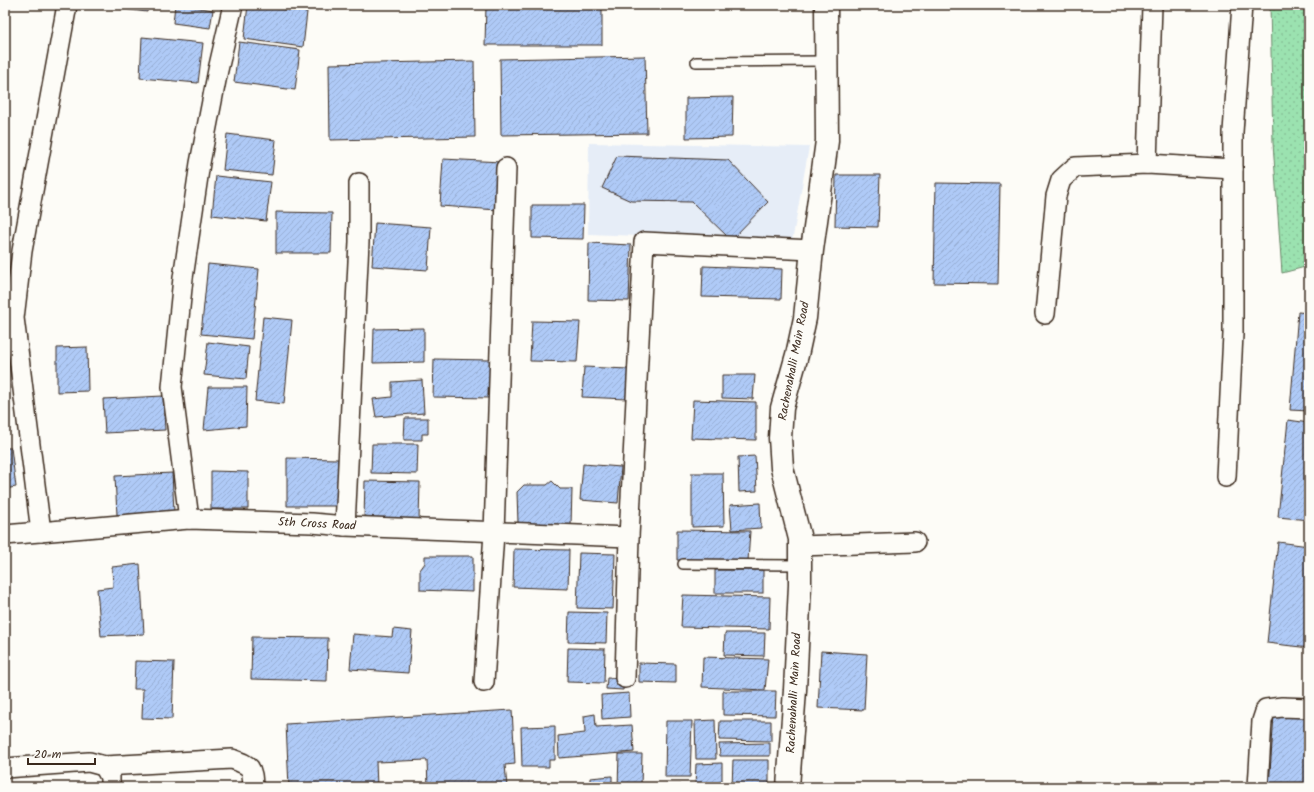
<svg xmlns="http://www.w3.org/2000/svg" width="1314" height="792" font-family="Kalam,sans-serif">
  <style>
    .built { fill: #e6edf7 }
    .grass { fill: url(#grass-dots); stroke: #6b8667 }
    .building { fill: url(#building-hatch); stroke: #3b2a1e }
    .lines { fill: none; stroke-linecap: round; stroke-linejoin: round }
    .service-casing { stroke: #3b2a1e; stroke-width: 12 }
    .minor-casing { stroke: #3b2a1e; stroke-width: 22 }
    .tertiary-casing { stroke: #3b2a1e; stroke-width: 25 }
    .service { stroke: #fdfcf7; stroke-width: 9 }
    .minor { stroke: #fdfcf7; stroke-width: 19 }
    .tertiary { stroke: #fdfcf7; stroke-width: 22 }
    .labels { text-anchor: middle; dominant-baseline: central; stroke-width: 3; stroke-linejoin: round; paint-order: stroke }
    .street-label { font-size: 12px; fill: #3b2a1e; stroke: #fdfcf7 }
  </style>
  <defs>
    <pattern id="grass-dots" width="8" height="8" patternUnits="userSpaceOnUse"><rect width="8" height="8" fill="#9be2b0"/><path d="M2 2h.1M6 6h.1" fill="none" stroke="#86c297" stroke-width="1.8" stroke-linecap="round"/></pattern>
    <pattern id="building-hatch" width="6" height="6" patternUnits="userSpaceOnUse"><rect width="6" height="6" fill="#afcaf7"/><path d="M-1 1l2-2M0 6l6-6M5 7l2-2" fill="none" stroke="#97aed3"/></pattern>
  </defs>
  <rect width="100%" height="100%" fill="#fdfcf7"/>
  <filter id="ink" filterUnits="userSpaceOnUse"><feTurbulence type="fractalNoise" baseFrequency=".025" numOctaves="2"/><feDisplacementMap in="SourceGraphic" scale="8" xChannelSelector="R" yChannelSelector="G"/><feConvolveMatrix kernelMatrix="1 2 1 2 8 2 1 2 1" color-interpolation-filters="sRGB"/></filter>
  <g filter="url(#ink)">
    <path class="built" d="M 589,143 L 809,147 L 792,242 L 588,234 Z"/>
    <path class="grass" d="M 1270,5 L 1309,5 L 1309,266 L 1282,273 L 1273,143 Z"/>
    <g class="building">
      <path d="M 90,5 L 148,5 L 147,12 Z"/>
      <path d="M 175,5 L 194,5 L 194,7 L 213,10 L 210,28 L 173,23 Z"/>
      <path d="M 248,5 L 307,12 L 303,47 L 244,39 Z"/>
      <path d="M 486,5 L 602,5 L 602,45 L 485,45 Z"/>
      <path d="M 142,37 L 203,43 L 198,83 L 140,78 Z"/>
      <path d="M 239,42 L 300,50 L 295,90 L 234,82 Z"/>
      <path d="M 645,56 L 647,133 L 501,135 L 500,59 Z"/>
      <path d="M 474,61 L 475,137 L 330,140 L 329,64 Z"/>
      <path d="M 733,97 L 732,137 L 686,138 L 686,98 Z"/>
      <path d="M 227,134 L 276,140 L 272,175 L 223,170 Z"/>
      <path d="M 617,156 L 728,160 L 768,202 L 731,240 L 692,202 L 631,201 L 602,188 Z"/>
      <path d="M 443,159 L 501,162 L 498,210 L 440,206 Z"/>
      <path d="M 836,175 L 880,175 L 878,227 L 835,226 Z"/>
      <path d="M 216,176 L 271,182 L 266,221 L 212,215 Z"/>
      <path d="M 936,183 L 1000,184 L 998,284 L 934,283 Z"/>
      <path d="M 532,205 L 584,205 L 583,239 L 532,238 Z"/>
      <path d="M 276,212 L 332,213 L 331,253 L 276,253 Z"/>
      <path d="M 375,223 L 431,227 L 428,270 L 372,266 Z"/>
      <path d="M 589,243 L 631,245 L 629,301 L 588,300 Z"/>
      <path d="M 208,264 L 259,269 L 252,339 L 201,334 Z"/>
      <path d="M 703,266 L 782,269 L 781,299 L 702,297 Z"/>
      <path d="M 1298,312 L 1309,313 L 1309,411 L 1290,410 Z"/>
      <path d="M 263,317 L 292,320 L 284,404 L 255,401 Z"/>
      <path d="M 532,321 L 580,322 L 577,362 L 530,361 Z"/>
      <path d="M 424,328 L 424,362 L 373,363 L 374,329 Z"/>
      <path d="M 208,342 L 249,347 L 246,379 L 204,375 Z"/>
      <path d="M 87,347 L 88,391 L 57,392 L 57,348 Z"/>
      <path d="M 434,359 L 490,360 L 490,398 L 433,397 Z"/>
      <path d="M 584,367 L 628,369 L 627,399 L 582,397 Z"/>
      <path d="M 722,375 L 755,375 L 753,399 L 722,398 Z"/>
      <path d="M 422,380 L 424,413 L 376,417 L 373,399 L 392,397 L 392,382 Z"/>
      <path d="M 208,387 L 247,387 L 246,426 L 204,430 Z"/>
      <path d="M 163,396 L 165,430 L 105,433 L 103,399 Z"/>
      <path d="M 693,400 L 756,402 L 756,440 L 691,438 Z"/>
      <path d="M 405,418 L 428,418 L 428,434 L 422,434 L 422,440 L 404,440 Z"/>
      <path d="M 1288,420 L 1309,423 L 1309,520 L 1278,517 Z"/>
      <path d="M 372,444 L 418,444 L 417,474 L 371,473 Z"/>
      <path d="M 5,448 L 11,448 L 16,487 L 5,489 Z"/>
      <path d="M 755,456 L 757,491 L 739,492 L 738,457 Z"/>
      <path d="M 287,458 L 338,459 L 338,506 L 287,506 Z"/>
      <path d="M 583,464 L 621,467 L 618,503 L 580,500 Z"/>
      <path d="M 211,471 L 248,472 L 248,509 L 211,509 Z"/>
      <path d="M 172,473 L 174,511 L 117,515 L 115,476 Z"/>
      <path d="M 692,473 L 723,473 L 724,526 L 692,527 Z"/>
      <path d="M 365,481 L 420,482 L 419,520 L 364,519 Z"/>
      <path d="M 552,481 L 560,489 L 572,489 L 571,525 L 518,523 L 517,492 L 524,485 L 547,485 Z"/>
      <path d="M 760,503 L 761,528 L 732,530 L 730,505 Z"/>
      <path d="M 677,530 L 750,531 L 748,561 L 677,560 Z"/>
      <path d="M 1278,542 L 1309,546 L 1309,648 L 1267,643 Z"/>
      <path d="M 514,549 L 569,550 L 568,589 L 513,587 Z"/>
      <path d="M 579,553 L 615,554 L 613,609 L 577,608 Z"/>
      <path d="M 425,556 L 473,556 L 473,592 L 420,590 L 420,570 L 425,563 Z"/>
      <path d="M 140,564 L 144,634 L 101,636 L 97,589 L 113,587 L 112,567 Z"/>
      <rect x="715" y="570" width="48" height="23"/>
      <path d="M 683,595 L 770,597 L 769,629 L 681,627 Z"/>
      <path d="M 569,612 L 607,613 L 606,643 L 568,642 Z"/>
      <path d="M 393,629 L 412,631 L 408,673 L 350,669 L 353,634 L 392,637 Z"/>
      <path d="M 725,633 L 765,633 L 764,656 L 724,655 Z"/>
      <path d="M 252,637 L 328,638 L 327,681 L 251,679 Z"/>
      <path d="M 568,648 L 605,649 L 604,683 L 567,682 Z"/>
      <path d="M 821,651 L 867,654 L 864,710 L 818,708 Z"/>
      <path d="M 703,657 L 768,659 L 765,690 L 702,687 Z"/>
      <path d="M 135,661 L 174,662 L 172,719 L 142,718 L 143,689 L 134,689 Z"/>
      <path d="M 639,663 L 676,664 L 676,683 L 639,682 Z"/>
      <path d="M 607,678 L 625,679 L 623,690 L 606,689 Z"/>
      <path d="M 723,691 L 776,691 L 775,716 L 723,715 Z"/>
      <path d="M 629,693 L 630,717 L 602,719 L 601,695 Z"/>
      <path d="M 512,710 L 515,764 L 505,765 L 507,787 L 428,787 L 427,760 L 376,762 L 377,787 L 289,787 L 286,724 Z"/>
      <path d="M 595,714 L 596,727 L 632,725 L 634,752 L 559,758 L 558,736 L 585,733 L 584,716 Z"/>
      <path d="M 1274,715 L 1309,717 L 1309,787 L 1269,787 Z"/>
      <path d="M 715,720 L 716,759 L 696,759 L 695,721 Z"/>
      <path d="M 666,721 L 692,721 L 690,777 L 665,777 Z"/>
      <path d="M 720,721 L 771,721 L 771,741 L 719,740 Z"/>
      <path d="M 555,726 L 555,760 L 549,760 L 549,767 L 522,767 L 521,727 Z"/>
      <path d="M 770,743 L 770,756 L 720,756 L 719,744 Z"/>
      <path d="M 619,754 L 642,754 L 641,785 L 680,785 L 680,787 L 618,787 Z"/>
      <path d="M 733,760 L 769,760 L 769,787 L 732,787 Z"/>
      <path d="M 722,763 L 722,787 L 695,787 L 696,764 Z"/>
      <path d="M 612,776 L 612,787 L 590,787 L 590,778 Z"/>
    </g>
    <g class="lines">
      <g class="service-casing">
        <g id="service">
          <path d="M 696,62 L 826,61"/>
          <path d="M 683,564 L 800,565"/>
        </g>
      </g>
      <g class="minor-casing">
        <g id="minor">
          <path d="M 1147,164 L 1152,5"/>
          <path d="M 1045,314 L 1056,196 L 1061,180 L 1075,167 L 1147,164 L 1233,169"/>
          <path d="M 1226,477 L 1233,334 L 1233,132 L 1242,5"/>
          <path d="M 189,519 L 172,387 L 183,278 L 200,163 L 218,70 L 233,5"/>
          <path d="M 345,526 L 359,242 L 359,183"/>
          <path d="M 41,532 L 14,318 L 22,251 L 67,5"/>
          <path d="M 5,535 L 189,519 L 312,523 L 345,526 L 629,537"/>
          <path d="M 800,546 L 915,542"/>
          <path d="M 625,678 L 629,537 L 644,242 L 812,250"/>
          <path d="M 484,682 L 494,533 L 506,168"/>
          <path d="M 104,766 L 110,777 L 110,787"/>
          <path d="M 5,768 L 89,762 L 104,766 L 232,759 C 251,766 252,766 253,787"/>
          <path d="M 1258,787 L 1262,721 L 1266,709 L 1282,707 L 1309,708"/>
        </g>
      </g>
      <g class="tertiary-casing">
        <path id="tertiary" d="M 788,787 L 795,690 L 800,585 L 800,539 L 782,468 L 780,438 L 782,408 L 797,355 L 805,318 L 812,250 L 827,141 L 826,5"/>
      </g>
      <use href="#service" class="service"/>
      <use href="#minor" class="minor"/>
      <use href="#tertiary" class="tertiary"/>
    </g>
  </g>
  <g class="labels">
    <g class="street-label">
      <text transform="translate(794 361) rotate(-79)">Rachenahalli Main Road</text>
      <text transform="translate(317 524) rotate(3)">5th Cross Road</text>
      <text transform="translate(794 693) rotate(-87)">Rachenahalli Main Road</text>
    </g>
  </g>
  <rect width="1314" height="792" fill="none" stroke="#fdfcf7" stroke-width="20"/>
  <rect x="10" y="10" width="1294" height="772" fill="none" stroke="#3b2a1e" stroke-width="1.5" filter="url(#ink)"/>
  <path d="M28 758v6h67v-6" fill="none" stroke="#3b2a1e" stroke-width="2"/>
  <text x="34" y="758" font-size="12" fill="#3b2a1e" stroke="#fdfcf7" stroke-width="3" paint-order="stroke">20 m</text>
</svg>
